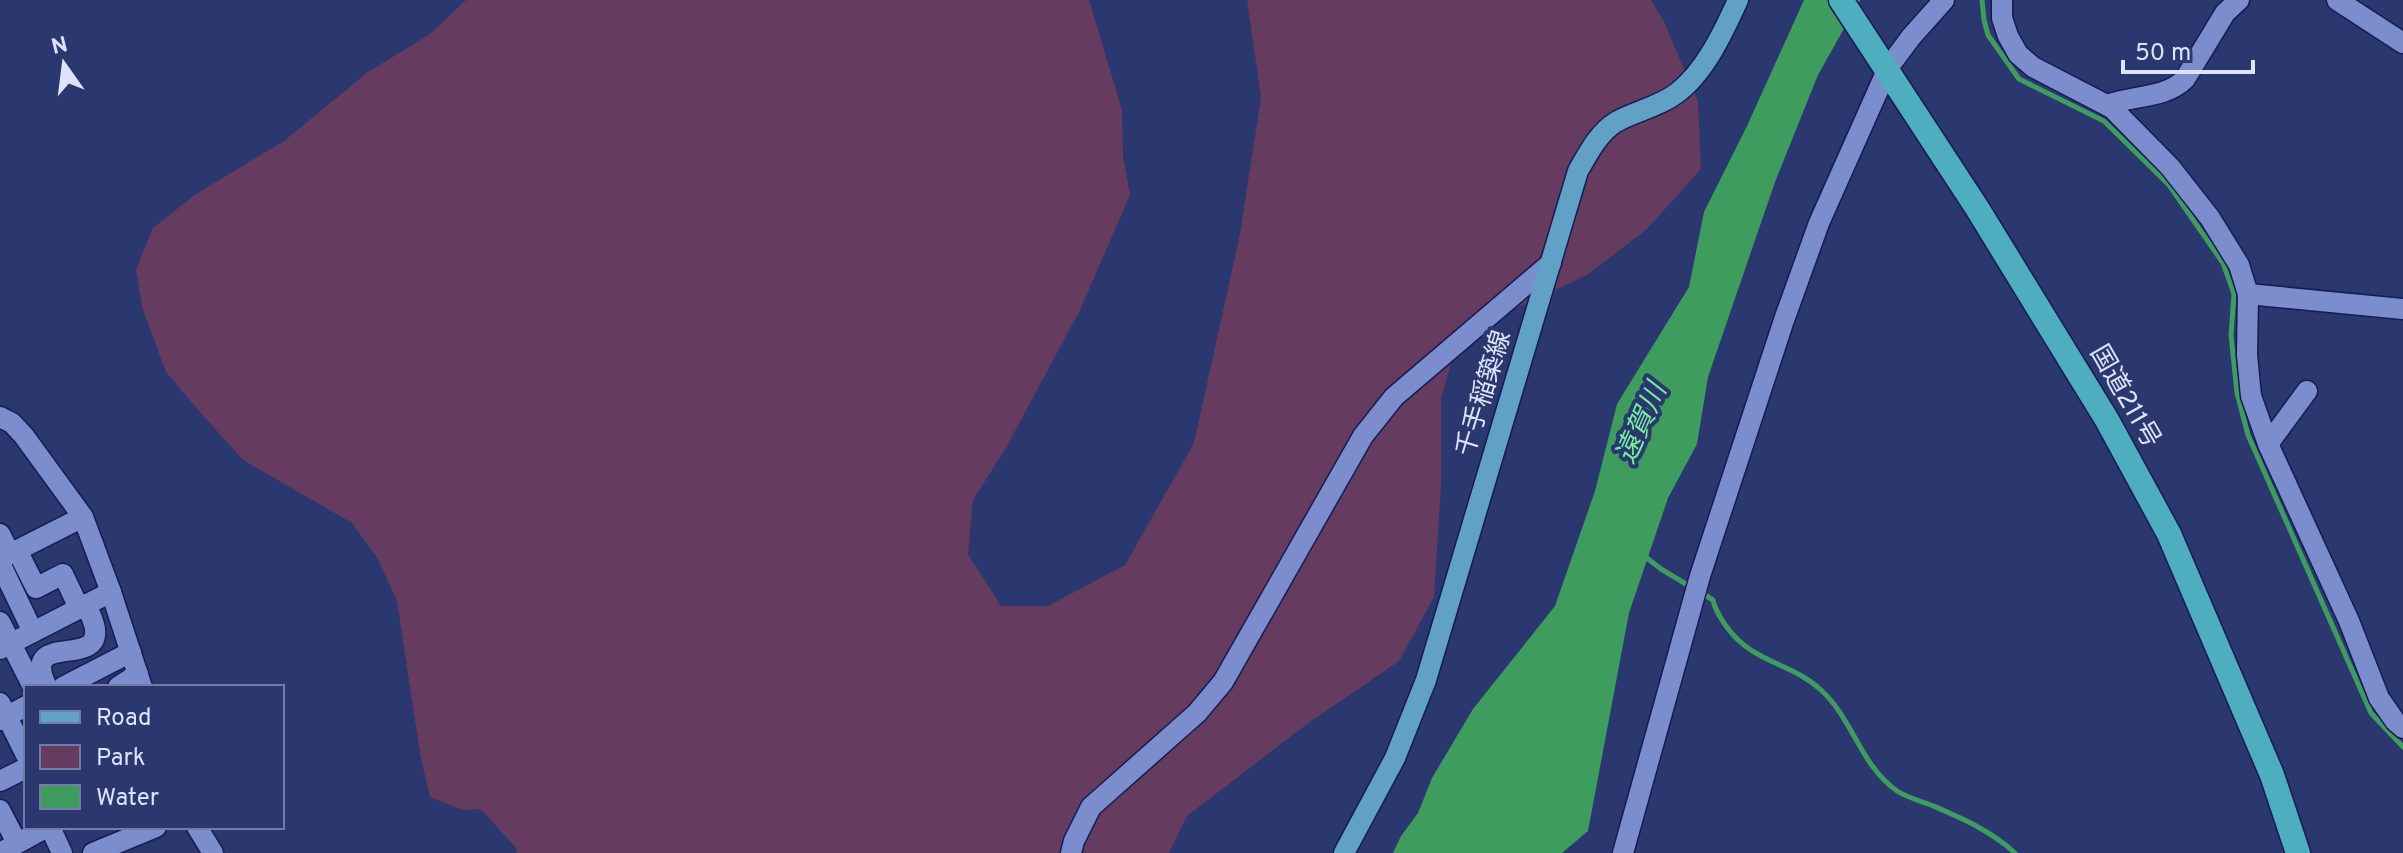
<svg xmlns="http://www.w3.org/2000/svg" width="2403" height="853" font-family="Overpass,'Noto Sans JP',sans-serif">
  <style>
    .green { fill: #653c5f }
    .water { fill: #3f9c5f }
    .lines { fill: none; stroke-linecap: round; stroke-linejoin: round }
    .stream { stroke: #3f9c5f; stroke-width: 5 }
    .minor-casing { stroke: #151c52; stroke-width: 23 }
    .major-casing { stroke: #151c52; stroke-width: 23 }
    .highway-casing { stroke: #151c52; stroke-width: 27 }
    .minor { stroke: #7c8dcd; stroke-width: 20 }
    .major { stroke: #60a1c5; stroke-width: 20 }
    .highway { stroke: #4eaec0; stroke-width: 24 }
    .labels { text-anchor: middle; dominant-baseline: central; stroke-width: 8; stroke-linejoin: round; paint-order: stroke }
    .street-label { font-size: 26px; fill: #dde4f9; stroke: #2b376f }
    .water-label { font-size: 28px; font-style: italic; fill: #76ee9c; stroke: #2b376f }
  </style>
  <rect width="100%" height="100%" fill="#2b376f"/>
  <path class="green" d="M 466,0 L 1089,0 L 1122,110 L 1123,156 L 1130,195 L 1080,310 L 1006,448 L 973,500 L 968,554 L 1001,606 L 1048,606 L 1125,565 L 1194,443 L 1240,234 L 1261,97 L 1247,0 L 1651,0 L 1664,22 L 1698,102 L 1701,169 L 1647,229 L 1587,275 L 1499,316 L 1454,353 L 1441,398 L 1441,486 L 1434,597 L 1399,661 L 1307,724 L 1187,816 L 1169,853 L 517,853 L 516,848 L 481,809 L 463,810 L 430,797 L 420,753 L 397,601 L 378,559 L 352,523 L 243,460 L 199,411 L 166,372 L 142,307 L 136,269 L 153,228 L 196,194 L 284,141 L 368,72 L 430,34 Z"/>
  <path class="water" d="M 1804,0 L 1860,0 L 1818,75 L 1775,182 L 1708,377 L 1697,444 L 1668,498 L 1629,613 L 1588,831 L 1562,853 L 1393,853 L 1401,836 L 1418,813 L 1432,778 L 1473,709 L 1555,606 L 1595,491 L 1617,404 L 1689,287 L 1704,212 L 1747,126 Z"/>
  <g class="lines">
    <g class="stream">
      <path d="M 1982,0 L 1984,20 L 1988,35 L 2019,79 L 2104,121 L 2169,185 L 2223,263 L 2234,294 L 2231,335 L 2237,393 L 2248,435 L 2371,713 L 2403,747"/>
      <path d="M 1643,555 L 1661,569 L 1691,587"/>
      <path d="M 1700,592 L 1713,600 C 1715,610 1720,617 1726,626 C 1753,664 1791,662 1821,690 C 1853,719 1860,765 1897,791 C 1906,797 1920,801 1931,805 C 1961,818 1990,830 2015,853"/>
    </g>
    <g class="minor-casing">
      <g id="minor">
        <path d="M 2002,0 L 2002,18 L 2008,36 L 2018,54 L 2033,67 L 2112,108 L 2170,167 L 2210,218 L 2239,265 L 2248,294 L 2247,355 L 2251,396 L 2268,444 L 2349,621 L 2379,698 L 2395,721 L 2403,728"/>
        <path d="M 2337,0 L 2403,43"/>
        <path d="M 2107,105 C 2132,95 2165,99 2185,79 L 2225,13 L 2239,0"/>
        <path d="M 2248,294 L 2403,309"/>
        <path d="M 0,417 L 12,423 L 24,436 L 83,517 L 111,592 L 142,687"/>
        <path d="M 2268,444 L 2307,391"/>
        <path d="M 0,534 L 10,554"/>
        <path d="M 17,550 L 36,588 L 63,574 L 79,608"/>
        <path d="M 0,559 L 83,517"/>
        <path d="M 0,563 L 33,632"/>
        <path d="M 0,622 L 33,687"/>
        <path d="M 0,649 L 111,592"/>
        <path d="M 47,687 C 19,630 100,669 95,629 C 94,621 89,612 86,604"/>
        <path d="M 63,687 L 131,652"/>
        <path d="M 118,687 L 138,674"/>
        <path d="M 0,703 L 26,755"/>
        <path d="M 0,720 L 26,706"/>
        <path d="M 0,781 L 26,768"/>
        <path d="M 0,810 L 17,843"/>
        <path d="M 50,827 L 62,853"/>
        <path d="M 197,827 L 213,853"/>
        <path d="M 0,853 L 47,827"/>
        <path d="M 93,853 L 156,827"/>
        <path d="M 1071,853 L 1074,841 L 1091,807 L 1197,713 L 1223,682 L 1363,436 L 1394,397 L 1551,263"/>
        <path d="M 1623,853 L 1700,576 L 1784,320 L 1819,223 L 1888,68 L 1911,37 L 1944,0"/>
      </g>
    </g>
    <g class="major-casing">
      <path id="major" d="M 1344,853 L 1395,758 L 1426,680 L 1578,171 C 1588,154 1598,133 1616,122 C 1635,111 1659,107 1677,93 C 1705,72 1724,31 1738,0"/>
    </g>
    <g class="highway-casing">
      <path id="highway" d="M 1841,0 L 1977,208 L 2107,420 L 2169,534 L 2272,775 L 2298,853"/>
    </g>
    <use href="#minor" class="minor"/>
    <use href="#major" class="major"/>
    <use href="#highway" class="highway"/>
  </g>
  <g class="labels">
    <g class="street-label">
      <text transform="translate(1485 394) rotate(-73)">千手稲築線</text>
      <text transform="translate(2124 397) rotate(60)">国道211号</text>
    </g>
    <g class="water-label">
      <text transform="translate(1643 424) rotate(-66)">遠賀川</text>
    </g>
  </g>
  <rect x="24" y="685" width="260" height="144" fill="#2b376f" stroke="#727ca6" stroke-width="2"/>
  <rect x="40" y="711" width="40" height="12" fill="#60a1c5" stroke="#727ca6" stroke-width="2"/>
  <text x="96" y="725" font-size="24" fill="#dde4f9">Road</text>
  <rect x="40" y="745" width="40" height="24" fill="#653c5f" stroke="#727ca6" stroke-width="2"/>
  <text x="96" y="765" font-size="24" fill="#dde4f9">Park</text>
  <rect x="40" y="785" width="40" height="24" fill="#3f9c5f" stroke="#727ca6" stroke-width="2"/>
  <text x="96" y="805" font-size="24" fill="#dde4f9">Water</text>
  <g transform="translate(64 64) rotate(346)" stroke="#2b376f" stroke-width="6" paint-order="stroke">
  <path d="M0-6L14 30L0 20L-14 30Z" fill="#dde4f9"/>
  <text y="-12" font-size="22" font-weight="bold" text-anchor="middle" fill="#dde4f9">N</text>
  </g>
  <path d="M2123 60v12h130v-12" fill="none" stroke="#dde4f9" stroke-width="4"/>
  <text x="2135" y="60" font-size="24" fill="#dde4f9" stroke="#2b376f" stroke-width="6" paint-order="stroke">50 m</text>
</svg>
